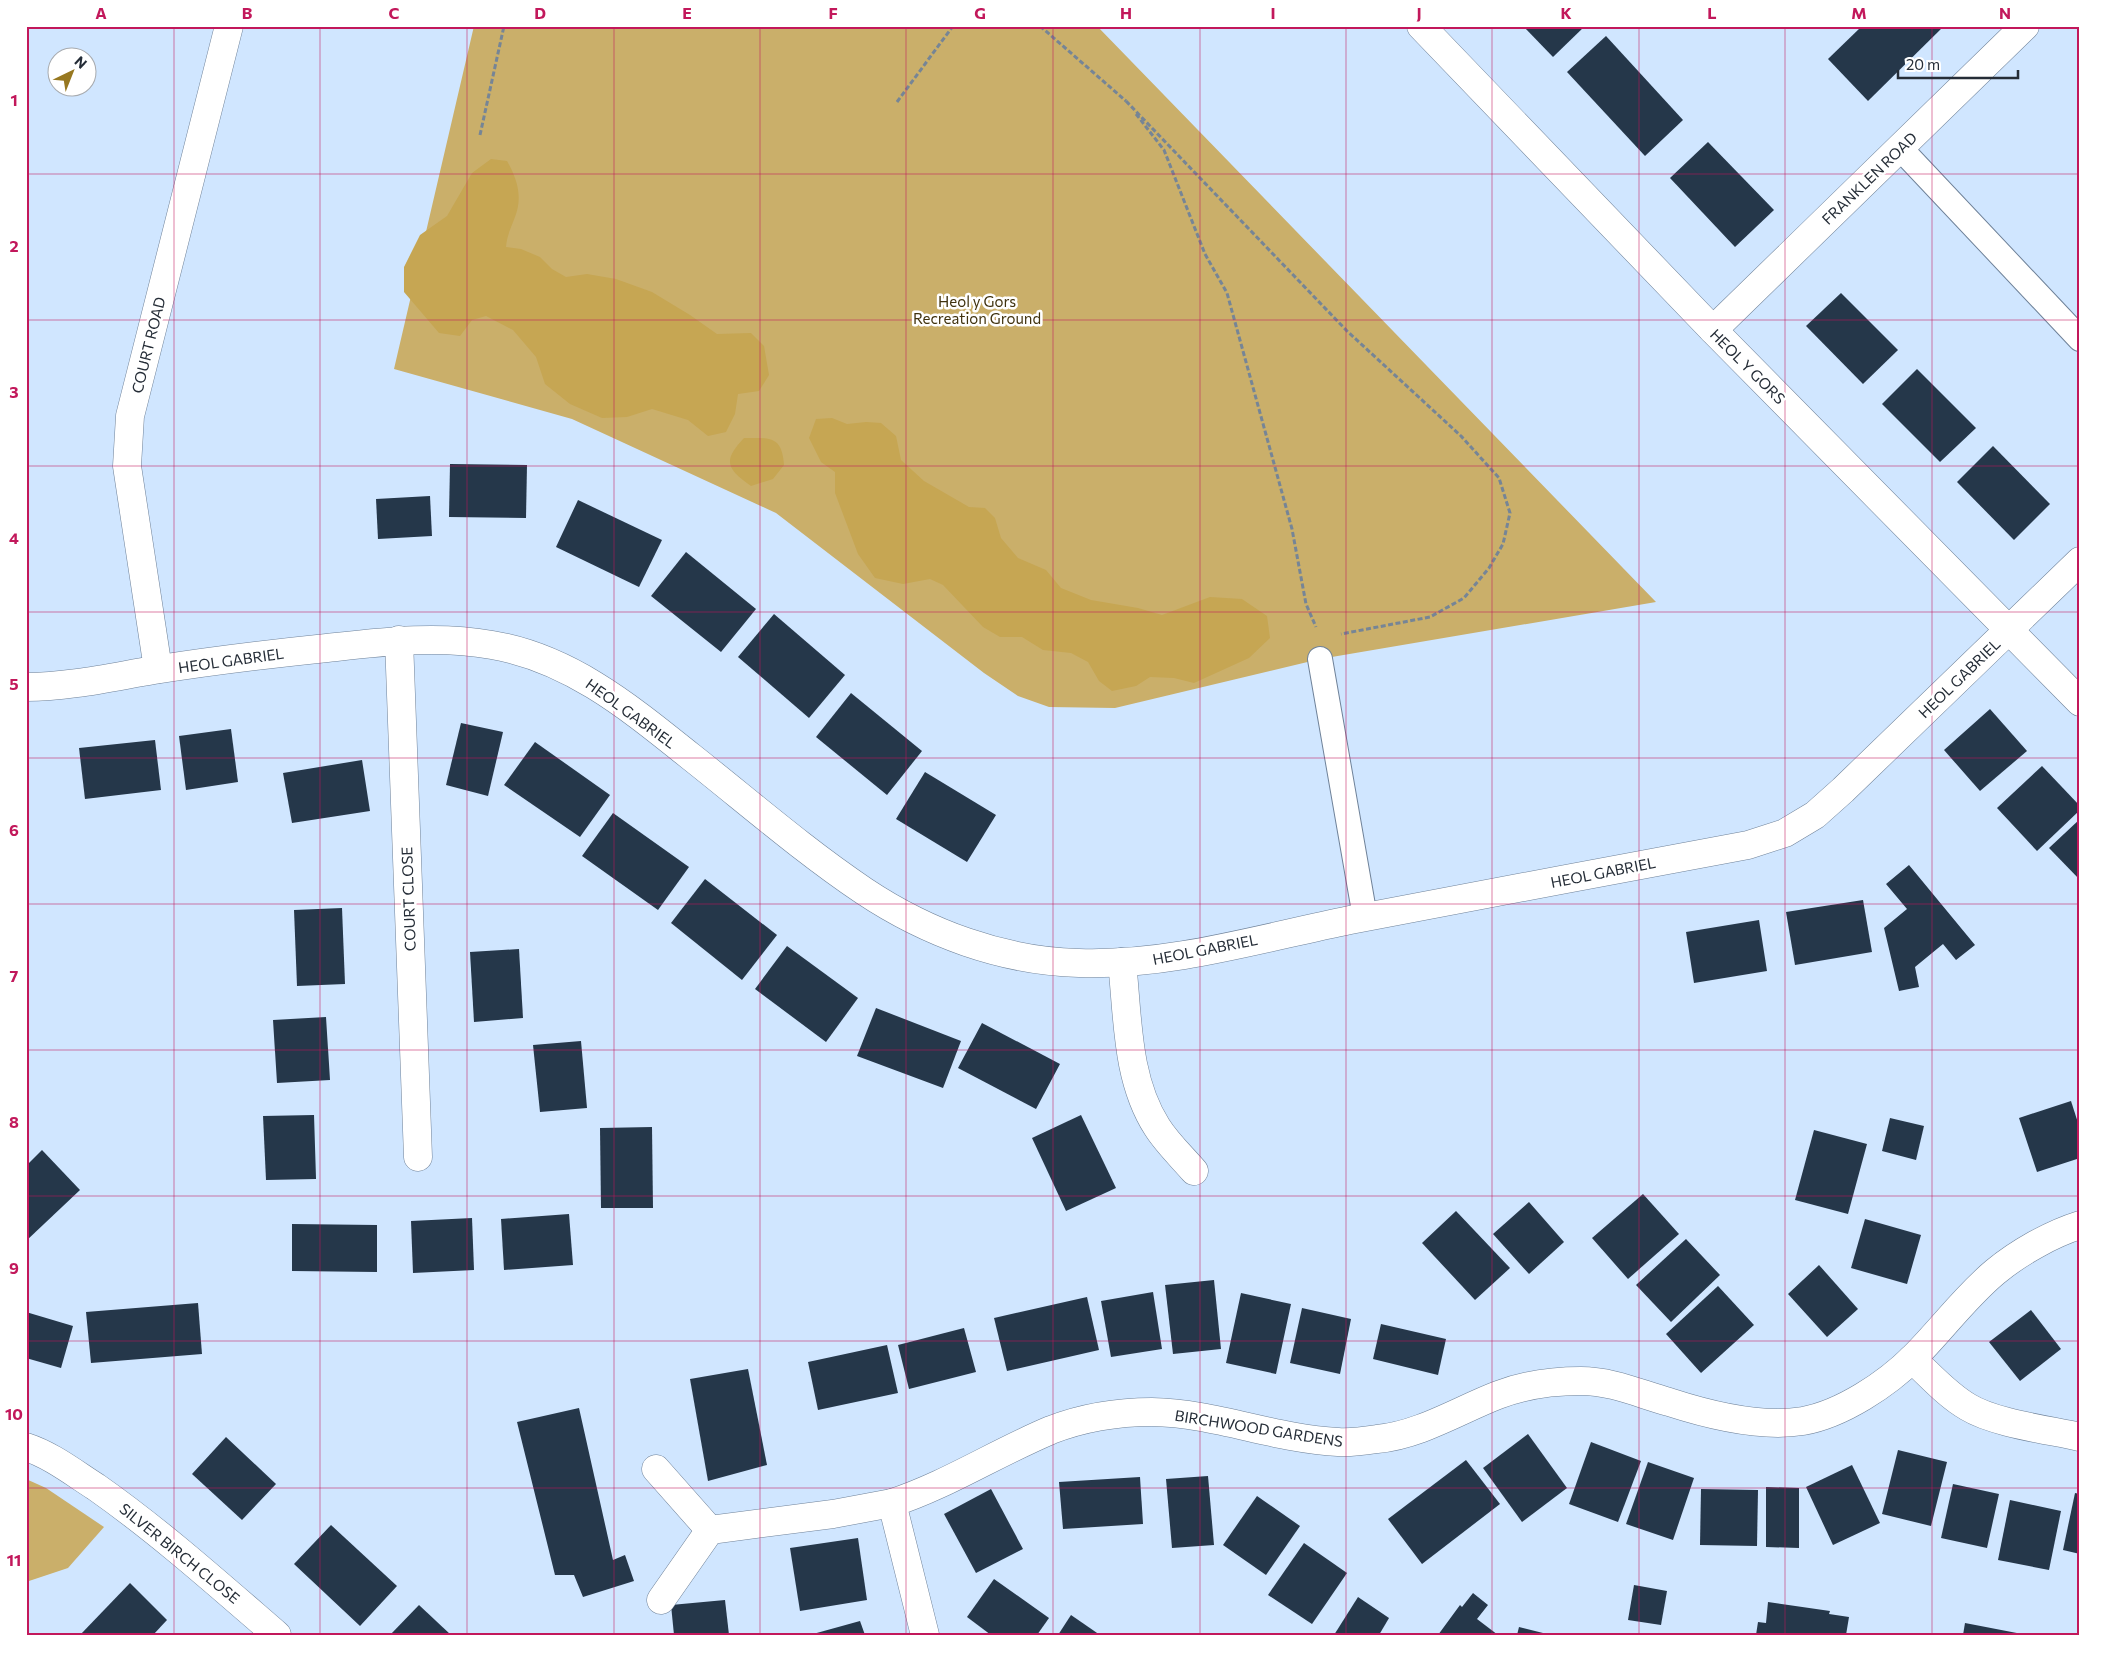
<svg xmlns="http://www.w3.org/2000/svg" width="2106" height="1661" font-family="Commissioner,sans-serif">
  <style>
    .green { fill: #caaf6a }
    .forest { fill: #c6a653 }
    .building { fill: #25374a }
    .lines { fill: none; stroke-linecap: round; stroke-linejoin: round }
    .service-casing { stroke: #6f8299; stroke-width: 26 }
    .minor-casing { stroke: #6f8299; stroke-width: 29 }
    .path { stroke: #768596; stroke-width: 3; stroke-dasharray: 5 2.5; stroke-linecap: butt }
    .service { stroke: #fff; stroke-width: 24 }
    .minor { stroke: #fff; stroke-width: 28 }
    .grid { fill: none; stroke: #c2185b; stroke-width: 1; stroke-opacity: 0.55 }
    .labels { text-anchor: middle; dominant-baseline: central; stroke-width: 5; stroke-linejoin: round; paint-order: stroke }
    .street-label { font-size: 15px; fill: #252d37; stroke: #fff }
    .park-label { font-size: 15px; fill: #40320e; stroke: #fff }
    .neatline { fill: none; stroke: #c2185b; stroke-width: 2 }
    .grid-label { font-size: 16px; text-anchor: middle; font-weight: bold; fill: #c2185b }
  </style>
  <rect width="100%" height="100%" fill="#d0e6ff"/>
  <g class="green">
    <path d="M 474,26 L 1097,26 L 1656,602 L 1320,659 L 1115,708 L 1049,707 L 1018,696 L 984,673 L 776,513 L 572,419 L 394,369 Z"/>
    <path d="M 26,1479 L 46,1488 L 104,1527 L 68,1568 L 26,1582 Z"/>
  </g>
  <g class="forest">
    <path d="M 491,159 L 507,161 C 517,179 523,196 515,217 C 511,228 507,235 506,247 L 521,249 L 540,257 L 552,269 L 566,277 L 587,274 L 616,279 L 652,292 L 690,315 L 717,334 L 751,333 L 764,346 L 769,375 L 759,391 L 738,394 L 735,414 L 726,432 L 708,436 L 688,420 L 652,409 L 627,417 L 602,418 L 570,404 L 545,384 L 536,357 L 513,330 L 486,316 L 472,320 L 460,336 L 439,333 L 404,292 L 404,267 L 420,235 L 447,216 L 472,173 Z"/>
    <path d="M 832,418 L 847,424 L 866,422 L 881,423 L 896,436 L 901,460 L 924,481 L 969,507 L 985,508 L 995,518 L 1001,538 L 1018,558 L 1046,570 L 1061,588 L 1091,600 L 1138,608 L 1162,615 L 1210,597 L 1242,599 L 1267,616 L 1270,638 L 1249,658 L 1194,683 L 1174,678 L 1150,677 L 1136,686 L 1112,691 L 1099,681 L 1088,662 L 1071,653 L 1043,650 L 1022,637 L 1000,637 L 983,627 L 943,585 L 930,579 L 903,584 L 875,578 L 858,554 L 835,493 L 835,472 L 821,462 L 809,438 L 816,419 Z"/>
    <path d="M 744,438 C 769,438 782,435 784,465 L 773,479 L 751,486 C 727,469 722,461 744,438 Z"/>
  </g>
  <g class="building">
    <path d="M 1523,26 L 1585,26 L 1553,57 Z"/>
    <path d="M 1862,26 L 1944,26 L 1868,101 L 1828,59 Z"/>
    <path d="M 1606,36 L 1683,120 L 1645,156 L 1567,72 Z"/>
    <path d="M 1708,142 L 1774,210 L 1735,247 L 1670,178 Z"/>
    <path d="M 1841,293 L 1898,350 L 1863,384 L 1806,326 Z"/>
    <path d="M 1917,369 L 1976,428 L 1940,462 L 1882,404 Z"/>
    <path d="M 1993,446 L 2050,504 L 2014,540 L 1957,482 Z"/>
    <path d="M 450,464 L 527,465 L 526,518 L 449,517 Z"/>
    <path d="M 430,496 L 432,536 L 378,539 L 376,499 Z"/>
    <path d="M 578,500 L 662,540 L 639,587 L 556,547 Z"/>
    <path d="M 686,552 L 756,609 L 721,652 L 651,596 Z"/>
    <path d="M 774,614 L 845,675 L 809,718 L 738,657 Z"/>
    <path d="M 851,693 L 922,751 L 887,795 L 816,737 Z"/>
    <path d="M 1990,709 L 2027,751 L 1980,791 L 1944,750 Z"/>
    <path d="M 461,723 L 503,732 L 488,796 L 446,785 Z"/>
    <path d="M 231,729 L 238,782 L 186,790 L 179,736 Z"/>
    <path d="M 155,740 L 161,790 L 85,799 L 79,748 Z"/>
    <path d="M 535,742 L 610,795 L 580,837 L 504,785 Z"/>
    <path d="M 362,760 L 370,811 L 292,823 L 283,773 Z"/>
    <path d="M 2042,766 L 2080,806 L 2080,810 L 2037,851 L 1997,808 Z"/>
    <path d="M 925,772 L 996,815 L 967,862 L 896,819 Z"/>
    <path d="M 613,813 L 689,867 L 658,910 L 582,856 Z"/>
    <path d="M 2080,819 L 2080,880 L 2049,848 Z"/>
    <path d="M 1909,865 L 1975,945 L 1956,960 L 1943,944 L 1915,967 L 1919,987 L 1899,991 L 1884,928 L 1907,909 L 1886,884 Z"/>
    <path d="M 705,879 L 777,935 L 742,980 L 671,923 Z"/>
    <path d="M 1863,900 L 1872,952 L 1795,965 L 1786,912 Z"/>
    <path d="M 342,908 L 345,984 L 297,986 L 294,910 Z"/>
    <path d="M 1759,920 L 1767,971 L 1694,983 L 1686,932 Z"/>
    <path d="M 787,946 L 858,998 L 826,1042 L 755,989 Z"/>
    <path d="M 519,949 L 523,1018 L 474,1022 L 470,952 Z"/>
    <path d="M 876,1008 L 961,1041 L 943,1088 L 857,1056 Z"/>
    <path d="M 326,1017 L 330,1080 L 277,1083 L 273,1020 Z"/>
    <path d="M 982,1023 L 1060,1064 L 1036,1109 L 958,1068 Z"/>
    <path d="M 581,1041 L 587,1108 L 540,1112 L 533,1045 Z"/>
    <path d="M 2071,1101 L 2080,1129 L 2080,1158 L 2037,1172 L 2019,1118 Z"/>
    <path d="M 314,1115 L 316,1179 L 266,1180 L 263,1116 Z"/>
    <path d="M 1081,1115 L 1116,1188 L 1066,1211 L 1032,1138 Z"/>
    <path d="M 1890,1118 L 1924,1126 L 1916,1160 L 1882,1151 Z"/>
    <path d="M 652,1127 L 653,1208 L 601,1208 L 600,1128 Z"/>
    <path d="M 1814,1130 L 1867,1144 L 1848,1214 L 1795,1200 Z"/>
    <path d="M 42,1150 L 80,1190 L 26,1241 L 26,1166 Z"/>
    <path d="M 1643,1194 L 1679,1234 L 1628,1279 L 1592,1238 Z"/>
    <path d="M 1529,1202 L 1564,1242 L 1529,1274 L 1493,1234 Z"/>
    <path d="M 1456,1211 L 1510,1268 L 1475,1300 L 1422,1243 Z"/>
    <path d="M 569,1214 L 573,1265 L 504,1270 L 501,1219 Z"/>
    <path d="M 472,1218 L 474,1270 L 413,1273 L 411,1221 Z"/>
    <path d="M 1865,1219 L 1921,1235 L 1907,1284 L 1851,1268 Z"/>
    <path d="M 292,1224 L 377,1225 L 377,1272 L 292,1271 Z"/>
    <path d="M 1686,1239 L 1720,1275 L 1671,1322 L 1636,1285 Z"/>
    <path d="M 1819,1265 L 1858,1309 L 1827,1337 L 1788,1294 Z"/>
    <path d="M 1214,1280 L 1221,1349 L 1173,1354 L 1165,1285 Z"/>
    <path d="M 1718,1286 L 1754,1325 L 1701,1373 L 1666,1334 Z"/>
    <path d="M 1153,1292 L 1162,1349 L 1111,1357 L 1101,1301 Z"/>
    <path d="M 1241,1293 L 1291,1304 L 1276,1374 L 1226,1363 Z"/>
    <path d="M 1087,1297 L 1099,1350 L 1007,1371 L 994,1318 Z"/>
    <path d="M 198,1303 L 202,1354 L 91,1363 L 86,1312 Z"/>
    <path d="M 1302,1308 L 1351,1319 L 1340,1374 L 1290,1363 Z"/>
    <path d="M 2031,1310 L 2061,1349 L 2020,1381 L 1989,1342 Z"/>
    <path d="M 26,1312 L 73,1326 L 61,1368 L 26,1358 Z"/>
    <path d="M 1381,1324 L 1446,1339 L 1438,1375 L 1373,1359 Z"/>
    <path d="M 964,1328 L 976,1372 L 909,1389 L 898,1345 Z"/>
    <path d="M 887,1345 L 898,1393 L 818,1410 L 808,1362 Z"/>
    <path d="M 748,1369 L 767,1465 L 708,1481 L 690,1379 Z"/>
    <path d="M 579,1408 L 613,1560 L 625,1555 L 634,1581 L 583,1597 L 574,1575 L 555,1575 L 517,1422 Z"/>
    <path d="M 1528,1434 L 1567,1488 L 1522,1522 L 1483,1468 Z"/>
    <path d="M 226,1437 L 276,1484 L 242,1520 L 192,1474 Z"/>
    <path d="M 1591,1442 L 1641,1461 L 1618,1522 L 1569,1504 Z"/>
    <path d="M 1898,1450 L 1947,1462 L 1931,1526 L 1882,1514 Z"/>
    <path d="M 1466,1460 L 1500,1504 L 1422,1564 L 1388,1519 Z"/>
    <path d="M 1648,1462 L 1694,1478 L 1673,1540 L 1626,1524 Z"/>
    <path d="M 1852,1465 L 1880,1523 L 1833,1545 L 1806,1487 Z"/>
    <path d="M 1208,1476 L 1214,1545 L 1172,1548 L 1166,1479 Z"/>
    <path d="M 1140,1477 L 1143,1524 L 1063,1529 L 1059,1482 Z"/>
    <path d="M 1953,1484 L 1999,1494 L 1987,1548 L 1941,1538 Z"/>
    <path d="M 1766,1487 L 1799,1488 L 1799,1548 L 1766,1547 Z"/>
    <path d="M 991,1489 L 1023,1549 L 976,1573 L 944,1514 Z"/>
    <path d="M 1701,1489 L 1758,1490 L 1757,1546 L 1700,1545 Z"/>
    <path d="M 2075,1493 L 2080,1494 L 2080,1554 L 2063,1550 Z"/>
    <path d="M 1257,1496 L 1300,1526 L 1266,1575 L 1223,1545 Z"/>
    <path d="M 2010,1500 L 2061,1511 L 2049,1570 L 1998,1560 Z"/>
    <path d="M 331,1525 L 397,1586 L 360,1626 L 294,1564 Z"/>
    <path d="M 858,1538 L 867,1600 L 800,1611 L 790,1548 Z"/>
    <path d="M 1304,1543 L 1347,1573 L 1312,1624 L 1268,1595 Z"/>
    <path d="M 994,1579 L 1049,1618 L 1037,1635 L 991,1635 L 967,1617 Z"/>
    <path d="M 130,1583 L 167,1620 L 153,1635 L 80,1635 Z"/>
    <path d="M 1634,1585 L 1667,1591 L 1661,1625 L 1628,1620 Z"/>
    <path d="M 1473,1593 L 1488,1605 L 1477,1619 L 1498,1635 L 1438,1635 L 1460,1605 L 1462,1607 Z"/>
    <path d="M 1358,1597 L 1389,1618 L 1379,1635 L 1334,1635 Z"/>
    <path d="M 725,1600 L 729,1635 L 674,1635 L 671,1605 Z"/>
    <path d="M 1768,1602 L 1830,1611 L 1829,1614 L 1849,1617 L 1846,1635 L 1756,1635 L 1758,1622 L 1766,1623 Z"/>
    <path d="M 419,1605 L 451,1635 L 390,1635 Z"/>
    <path d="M 1071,1615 L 1100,1635 L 1058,1635 Z"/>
    <path d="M 860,1621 L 865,1635 L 813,1635 L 813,1634 Z"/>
    <path d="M 1965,1623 L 2022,1634 L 2022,1635 L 1963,1635 Z"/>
    <path d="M 1519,1627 L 1547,1634 L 1547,1635 L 1517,1635 Z"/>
  </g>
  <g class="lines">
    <g class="service-casing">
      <g id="service">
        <path d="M 1900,148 L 2080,339"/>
        <path d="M 1320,659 L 1365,917"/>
      </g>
    </g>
    <g class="minor-casing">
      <g id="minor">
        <path d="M 1421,26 L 1713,330 L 2080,702"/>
        <path d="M 1713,330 L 2025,26"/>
        <path d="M 399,640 L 418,1157"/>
        <path d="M 158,669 L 127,466 L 130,416 L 229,26"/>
        <path d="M 26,687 C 69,687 112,677 154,670 C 211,661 269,654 327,648 C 382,642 437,635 492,645 C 570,658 630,708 690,756 C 747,801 803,850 864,891 C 927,933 1002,961 1079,963 C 1171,966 1261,938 1350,920 C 1483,894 1615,870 1748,845 L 1785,833 L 1815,815 L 1843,790 L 2080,561"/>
        <path d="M 1122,962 C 1128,1017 1126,1079 1157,1127 C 1167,1143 1182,1157 1194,1171"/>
        <path d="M 1912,1359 C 1930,1375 1947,1395 1968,1407 C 1994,1423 2049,1430 2080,1437"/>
        <path d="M 26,1447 C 51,1455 74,1473 96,1487 C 160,1532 218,1584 277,1635"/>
        <path d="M 656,1469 L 710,1530"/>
        <path d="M 661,1600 L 710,1530 L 833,1514 L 892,1503"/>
        <path d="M 925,1635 L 892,1503 C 947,1485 996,1453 1051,1430 C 1082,1418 1119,1412 1152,1412 C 1215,1413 1275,1439 1338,1442 C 1351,1443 1364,1441 1377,1439 C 1420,1435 1459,1410 1498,1395 C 1524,1385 1554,1381 1581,1381 C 1612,1381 1640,1394 1669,1402 C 1709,1415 1761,1428 1803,1421 C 1842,1414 1887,1384 1914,1357 C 1942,1329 1965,1297 1995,1272 C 2018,1253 2051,1234 2080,1225"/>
      </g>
    </g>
    <g class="path">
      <path d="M 1040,26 L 1126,101"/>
      <path d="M 1126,101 L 1347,331 L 1461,436 L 1499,478 L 1510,513 L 1503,544 L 1489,568 L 1464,598 L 1430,617 L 1341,634"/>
      <path d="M 897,102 L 953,26"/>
      <path d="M 1136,114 L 1164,150 L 1205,254 L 1227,293 L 1292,529 L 1306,604 L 1316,627"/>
      <path d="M 480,135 L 504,26"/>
    </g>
    <use href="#service" class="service"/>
    <use href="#minor" class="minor"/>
  </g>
  <path class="grid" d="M 174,26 L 174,1635M 320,26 L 320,1635M 467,26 L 467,1635M 614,26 L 614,1635M 760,26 L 760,1635M 906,26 L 906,1635M 1053,26 L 1053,1635M 1200,26 L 1200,1635M 1346,26 L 1346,1635M 1492,26 L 1492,1635M 1639,26 L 1639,1635M 1785,26 L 1785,1635M 1932,26 L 1932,1635M 26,174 L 2080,174M 26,320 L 2080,320M 26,466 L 2080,466M 26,612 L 2080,612M 26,758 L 2080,758M 26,904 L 2080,904M 26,1050 L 2080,1050M 26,1196 L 2080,1196M 26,1341 L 2080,1341M 26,1488 L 2080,1488"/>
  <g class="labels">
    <g class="street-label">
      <text transform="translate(1869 178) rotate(-44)">FRANKLEN ROAD</text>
      <text transform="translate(148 345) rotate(-76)">COURT ROAD</text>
      <text transform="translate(1748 366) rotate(45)">HEOL Y GORS</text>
      <text transform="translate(231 660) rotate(-8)">HEOL GABRIEL</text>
      <text transform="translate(1959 678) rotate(-44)">HEOL GABRIEL</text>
      <text transform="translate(631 713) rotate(36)">HEOL GABRIEL</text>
      <text transform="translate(1603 872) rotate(-11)">HEOL GABRIEL</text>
      <text transform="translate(408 899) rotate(-92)">COURT CLOSE</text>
      <text transform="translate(1205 949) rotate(-11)">HEOL GABRIEL</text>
      <text transform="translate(1259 1428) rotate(9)">BIRCHWOOD GARDENS</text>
      <text transform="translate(180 1553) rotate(39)">SILVER BIRCH CLOSE</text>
    </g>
    <g class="park-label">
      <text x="977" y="301">Heol y Gors<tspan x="977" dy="17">Recreation Ground</tspan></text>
    </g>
  </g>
  <rect width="2106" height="1661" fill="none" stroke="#ffffff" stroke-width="55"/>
  <g transform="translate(72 72) rotate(43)"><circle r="24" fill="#ffffff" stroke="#a8abaf"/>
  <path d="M0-4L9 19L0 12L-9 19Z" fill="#977820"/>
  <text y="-8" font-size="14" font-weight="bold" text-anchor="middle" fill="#252d37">N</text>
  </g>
  <path d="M1898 70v8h120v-8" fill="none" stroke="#252d37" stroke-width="2.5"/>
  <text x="1906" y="70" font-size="15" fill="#252d37" stroke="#ffffff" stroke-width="4" paint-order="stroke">20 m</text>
  <rect x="28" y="28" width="2050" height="1606" class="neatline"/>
  <g class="grid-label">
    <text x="101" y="19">A</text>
    <text x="247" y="19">B</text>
    <text x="394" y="19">C</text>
    <text x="540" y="19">D</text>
    <text x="687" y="19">E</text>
    <text x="833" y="19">F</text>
    <text x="980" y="19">G</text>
    <text x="1126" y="19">H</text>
    <text x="1273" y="19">I</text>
    <text x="1419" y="19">J</text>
    <text x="1566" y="19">K</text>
    <text x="1712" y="19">L</text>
    <text x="1859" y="19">M</text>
    <text x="2005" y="19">N</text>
    <text x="14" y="106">1</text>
    <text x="14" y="252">2</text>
    <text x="14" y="398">3</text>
    <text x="14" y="544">4</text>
    <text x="14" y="690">5</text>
    <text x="14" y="836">6</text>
    <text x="14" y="982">7</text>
    <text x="14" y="1128">8</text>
    <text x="14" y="1274">9</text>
    <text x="14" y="1420">10</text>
    <text x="14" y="1566">11</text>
  </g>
</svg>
